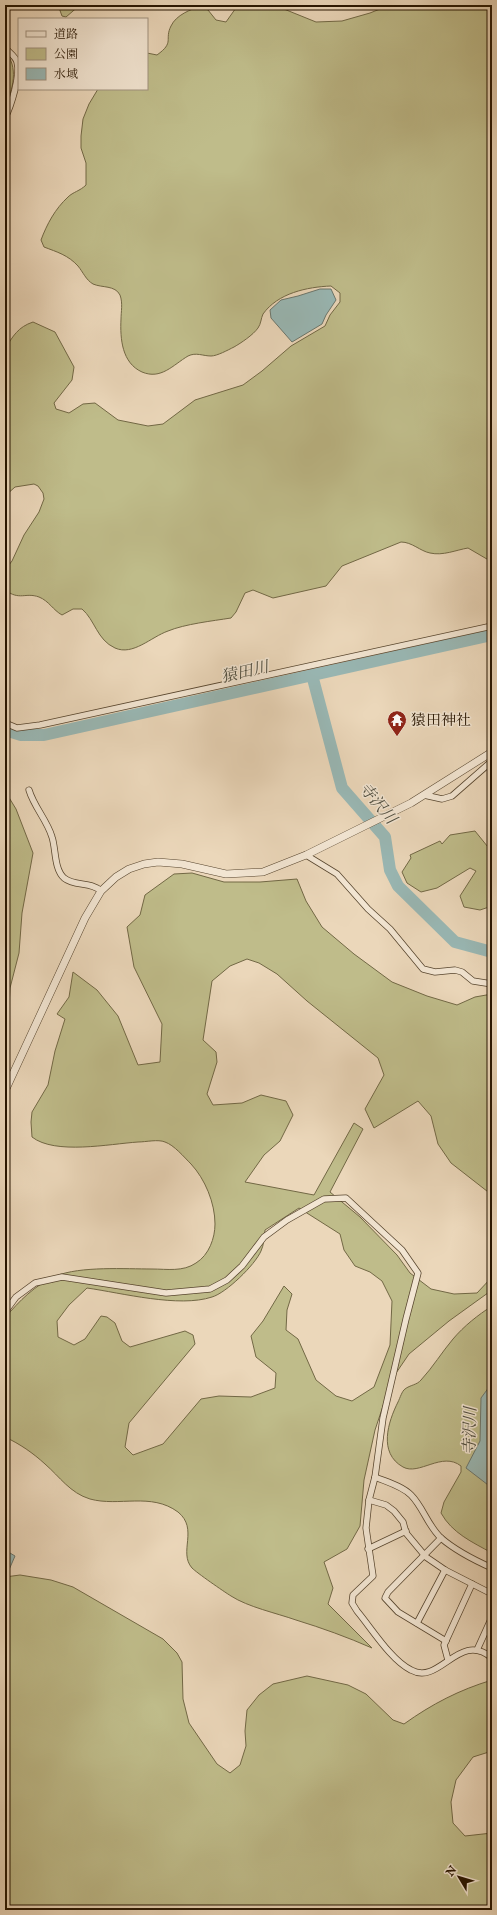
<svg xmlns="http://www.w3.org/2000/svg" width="497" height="1915" font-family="'IM FELL English','Noto Serif JP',serif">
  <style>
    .green { fill: #bfbc8a; stroke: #726845; fill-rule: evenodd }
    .water { fill: #99b8b5; stroke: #6b766d }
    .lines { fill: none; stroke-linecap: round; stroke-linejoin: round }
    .river { stroke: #99b8b5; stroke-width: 12 }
    .minor-casing { stroke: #57452e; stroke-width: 7 }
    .tertiary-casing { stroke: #57452e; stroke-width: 8 }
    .minor { stroke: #f2e5d2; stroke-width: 5.5 }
    .tertiary { stroke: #f2e5d2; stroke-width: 7 }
    .labels { text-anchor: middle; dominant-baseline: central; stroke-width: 3; stroke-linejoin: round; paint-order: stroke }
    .poi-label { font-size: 15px; fill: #261400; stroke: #f2e5d2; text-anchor: start }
    .water-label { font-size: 16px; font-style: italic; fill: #4e4d3f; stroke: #f2e5d2 }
  </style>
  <rect width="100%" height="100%" fill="#ebd7ba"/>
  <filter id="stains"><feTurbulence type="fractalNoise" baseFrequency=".005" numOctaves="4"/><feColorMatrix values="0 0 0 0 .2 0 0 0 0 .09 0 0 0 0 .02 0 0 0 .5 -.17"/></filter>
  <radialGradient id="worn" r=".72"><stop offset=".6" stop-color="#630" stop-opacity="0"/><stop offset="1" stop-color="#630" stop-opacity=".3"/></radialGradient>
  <g class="green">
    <path d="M 58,5 L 80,5 L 66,17 L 62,16 Z"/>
    <path d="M 238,5 L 274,5 L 316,22 L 342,21 L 370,13 L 390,5 L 490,5 L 492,7 L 492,562 L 468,548 C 456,550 443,556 430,553 C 420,551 412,542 401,542 L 342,566 L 326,586 L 273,598 L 253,590 L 245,593 L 236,612 L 231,618 C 212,621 185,624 168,631 C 151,637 133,656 115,648 C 97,640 95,620 82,609 L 73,609 L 62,615 C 53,610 49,601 39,597 C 25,592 20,601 5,590 L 5,570 L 12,561 L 24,535 L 39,512 L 44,499 L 43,493 L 38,486 L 34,484 L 15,487 L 5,496 L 5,349 C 13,336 18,327 33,322 L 55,332 L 74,367 L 72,380 L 54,403 L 56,409 L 69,413 L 83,404 L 95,403 L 118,420 L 148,426 L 163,424 L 195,400 L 243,385 L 262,371 L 291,346 L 325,326 L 330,315 L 340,302 L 340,293 L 331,286 C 307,287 278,293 263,314 C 261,318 261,324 258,328 C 253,335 241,343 234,347 C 228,350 217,356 211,356 C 203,356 196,352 188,356 C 173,365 161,380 142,372 C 122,363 120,339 121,319 C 121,312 123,303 120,295 C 115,285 102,288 93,284 C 86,280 83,272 78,266 C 68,255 57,252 44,247 L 41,240 C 47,224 55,209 68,197 C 73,192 80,191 86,185 L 86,163 L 81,148 L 81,136 L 83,119 L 89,104 L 98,89 L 147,89 L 147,53 L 157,55 C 175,42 164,40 171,26 C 176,15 191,9 202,6 L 208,10 L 216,20 L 226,22 Z"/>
    <path d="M 5,52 C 19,66 13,90 5,107 Z"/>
    <path d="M 5,791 L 16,809 L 33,853 L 22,913 L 19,953 L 10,988 L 8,1026 L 5,1031 Z"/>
    <path d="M 475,831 L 492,852 L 492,906 L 480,910 L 464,907 L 460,896 L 476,871 L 470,868 L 437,888 L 421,892 L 407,883 L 402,872 L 411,858 L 410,855 L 440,841 L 442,844 L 450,835 Z"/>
    <path d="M 192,873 L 224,882 L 260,882 L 297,879 L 306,901 L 322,927 L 354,954 L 392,982 L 427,996 L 457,1005 L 475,997 L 492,994 L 492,1195 L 451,1163 L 438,1144 L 431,1116 L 418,1101 L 374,1128 L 365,1109 L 384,1075 L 378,1058 L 307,1001 L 277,974 L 259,963 L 247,959 L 230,966 L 212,981 L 203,1040 L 216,1052 L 217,1062 L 207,1094 L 213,1105 L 242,1103 L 261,1095 L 286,1101 L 293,1115 L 280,1141 L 264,1155 L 245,1182 L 314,1195 L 354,1123 L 363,1129 L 330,1192 L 360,1217 L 397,1255 L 410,1273 L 431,1289 L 454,1294 L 477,1293 L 492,1277 L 492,1290 L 449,1321 L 409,1354 L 392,1379 L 375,1430 L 364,1480 L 360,1526 L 347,1549 L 324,1562 L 333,1588 L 328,1604 L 372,1648 C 347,1637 322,1628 296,1620 C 276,1613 248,1607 231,1596 C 223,1591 197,1573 192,1568 C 178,1552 199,1529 178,1512 C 151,1492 119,1507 90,1499 C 70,1493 60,1477 45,1464 C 33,1453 20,1444 5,1437 L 5,1318 C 19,1301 35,1285 56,1276 C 80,1266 126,1269 152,1269 C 167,1269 183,1272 196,1263 C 209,1255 215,1238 215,1224 C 215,1203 205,1179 191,1164 C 184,1157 174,1145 165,1142 C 158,1139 146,1142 138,1142 C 109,1144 55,1155 32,1137 L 31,1122 L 32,1112 L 48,1085 L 55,1051 L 65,1019 L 57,1014 L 69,997 L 73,972 L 97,990 L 118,1016 L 138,1065 L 160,1062 L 162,1024 L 134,967 L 127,927 L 140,915 L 145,895 L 174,874 ZM 299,1208 L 340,1234 L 344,1250 L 355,1266 L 370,1272 L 382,1281 L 392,1301 L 390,1345 L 374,1387 L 352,1401 L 336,1396 L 316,1380 L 298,1339 L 286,1330 L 287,1310 L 292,1294 L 284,1286 L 263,1321 L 251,1336 L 256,1357 L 276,1373 L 275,1388 L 251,1397 L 219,1396 L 201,1399 L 163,1444 L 133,1455 L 125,1447 L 129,1423 L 195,1344 L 193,1335 L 185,1331 L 130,1347 L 122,1341 L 115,1323 L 107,1317 L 101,1316 L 85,1339 L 74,1345 L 58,1337 L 57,1321 L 69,1305 L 87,1288 C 122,1293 179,1308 212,1297 C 226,1293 255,1265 261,1251 C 264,1245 264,1237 265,1230 Z"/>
    <path d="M 492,1306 L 492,1553 C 472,1542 452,1533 441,1513 L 444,1502 L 461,1472 L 461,1466 C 442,1451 419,1476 403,1467 C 378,1453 388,1422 398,1402 C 400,1398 402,1391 405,1389 C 410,1385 417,1385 421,1380 C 433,1367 442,1352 453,1339 C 464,1326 478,1315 492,1306 Z"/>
    <path d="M 20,1575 L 51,1580 L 73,1587 L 163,1639 L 177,1653 L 182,1662 L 183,1699 L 189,1723 L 217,1764 L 230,1773 L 240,1765 L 246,1746 L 245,1731 L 247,1710 L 259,1695 L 273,1684 L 307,1676 L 348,1685 L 366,1694 L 393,1720 L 404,1724 C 432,1704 459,1690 492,1680 L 492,1751 L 473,1757 L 456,1780 L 451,1802 L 453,1823 L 465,1836 L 492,1833 L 492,1910 L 5,1910 L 5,1577 Z"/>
  </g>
  <g class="water">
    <path d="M 320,289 L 331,289 L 336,300 L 326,315 L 322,324 L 292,342 L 271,318 L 270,310 L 281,300 L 298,296 Z"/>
    <path d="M 492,1383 L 492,1488 L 466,1468 L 480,1441 L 481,1398 Z"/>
    <path d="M 5,1550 L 15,1556 L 5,1579 Z"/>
  </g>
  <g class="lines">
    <g class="river">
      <path d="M 312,675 L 342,788 L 385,837 L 390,870 L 398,886 L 455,942 L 492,952"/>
      <path d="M 5,730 L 21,735 L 44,735 L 492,635"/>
    </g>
    <g class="minor-casing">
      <g id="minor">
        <path d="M 5,48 C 9,52 16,57 17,62 C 21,75 11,106 5,118"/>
        <path d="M 5,723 L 17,728 L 40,725 L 492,626"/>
        <path d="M 29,790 C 34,807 47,820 52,837 C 56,849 54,869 64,878 C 75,887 90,881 101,891"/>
        <path d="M 424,795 L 442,799 L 452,796 L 492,761"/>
        <path d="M 306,855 L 337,874 L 368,909 L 390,929 L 423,969 L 435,972 L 455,970 L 462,972 L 473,981 L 492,984"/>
        <path d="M 5,1312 L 16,1297 L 35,1283 L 62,1277 L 166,1293 L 210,1289 L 227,1280 L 242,1266 L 264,1237 L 287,1220 L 324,1199 L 346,1198 L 402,1250 L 418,1273 L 406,1319 L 383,1418 L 375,1477 L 369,1500 L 366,1528 L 373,1576 L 353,1595 L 352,1603 L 357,1611 C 372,1629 391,1660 411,1670 C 440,1686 459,1630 492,1658"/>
        <path d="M 375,1477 C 387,1482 402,1486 411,1495 C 423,1507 428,1526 441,1538 C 456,1551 474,1560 492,1568"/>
        <path d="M 369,1500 L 386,1505 L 394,1511 L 403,1522 L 406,1533 L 426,1557 L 445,1570 L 492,1594"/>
        <path d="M 441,1538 L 388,1592 L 385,1598 L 398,1612 L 446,1641"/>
        <path d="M 368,1549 L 406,1531"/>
        <path d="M 417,1623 L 445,1570"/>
        <path d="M 477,1650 L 492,1617"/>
        <path d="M 448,1660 L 444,1645 L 472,1584"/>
      </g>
    </g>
    <g class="tertiary-casing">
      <path id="tertiary" d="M 5,1091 L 85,918 L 101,891 L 116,877 L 129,869 L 144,864 L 158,862 L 182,864 L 226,874 L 263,872 L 306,855 L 411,803 L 492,752"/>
    </g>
    <use href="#minor" class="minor"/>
    <use href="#tertiary" class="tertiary"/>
  </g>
  <defs>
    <g id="temple-pin" transform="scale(1)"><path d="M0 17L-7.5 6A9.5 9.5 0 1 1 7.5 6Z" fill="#8f2418" stroke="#f2e5d2"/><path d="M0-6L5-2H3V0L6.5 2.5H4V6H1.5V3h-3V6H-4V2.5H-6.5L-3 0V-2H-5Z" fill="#fff"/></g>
  </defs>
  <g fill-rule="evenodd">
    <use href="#temple-pin" x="397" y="720"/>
  </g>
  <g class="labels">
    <g class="poi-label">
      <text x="411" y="720">猿田神社</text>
    </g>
    <g class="water-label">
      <text transform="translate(245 673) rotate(-13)">猿田川</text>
      <text transform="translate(377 804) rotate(50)">寺沢川</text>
      <text transform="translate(471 1431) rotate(-89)">寺沢川</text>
    </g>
  </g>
  <rect width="497" height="1915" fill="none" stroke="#ebd7ba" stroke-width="20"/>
  <rect x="6" y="6" width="485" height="1903" fill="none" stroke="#261400" stroke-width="2"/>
  <rect x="10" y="10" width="477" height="1895" fill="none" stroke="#261400"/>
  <rect x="18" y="18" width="130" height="72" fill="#f2e5d2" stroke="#a0917e"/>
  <rect x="26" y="31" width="20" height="6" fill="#f2e5d2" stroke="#a0917e"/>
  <text x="54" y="38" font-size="12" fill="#261400">道路</text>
  <rect x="26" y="48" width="20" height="12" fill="#bfbc8a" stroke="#a0917e"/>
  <text x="54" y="58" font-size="12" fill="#261400">公園</text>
  <rect x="26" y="68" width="20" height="12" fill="#99b8b5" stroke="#a0917e"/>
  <text x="54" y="78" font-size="12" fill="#261400">水域</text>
  <g transform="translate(459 1877) rotate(308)" stroke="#f2e5d2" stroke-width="3" paint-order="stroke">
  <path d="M0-3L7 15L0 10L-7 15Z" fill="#261400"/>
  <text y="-6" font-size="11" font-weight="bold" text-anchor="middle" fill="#261400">N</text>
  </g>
  <rect width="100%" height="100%" filter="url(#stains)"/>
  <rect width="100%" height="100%" fill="url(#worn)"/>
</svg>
